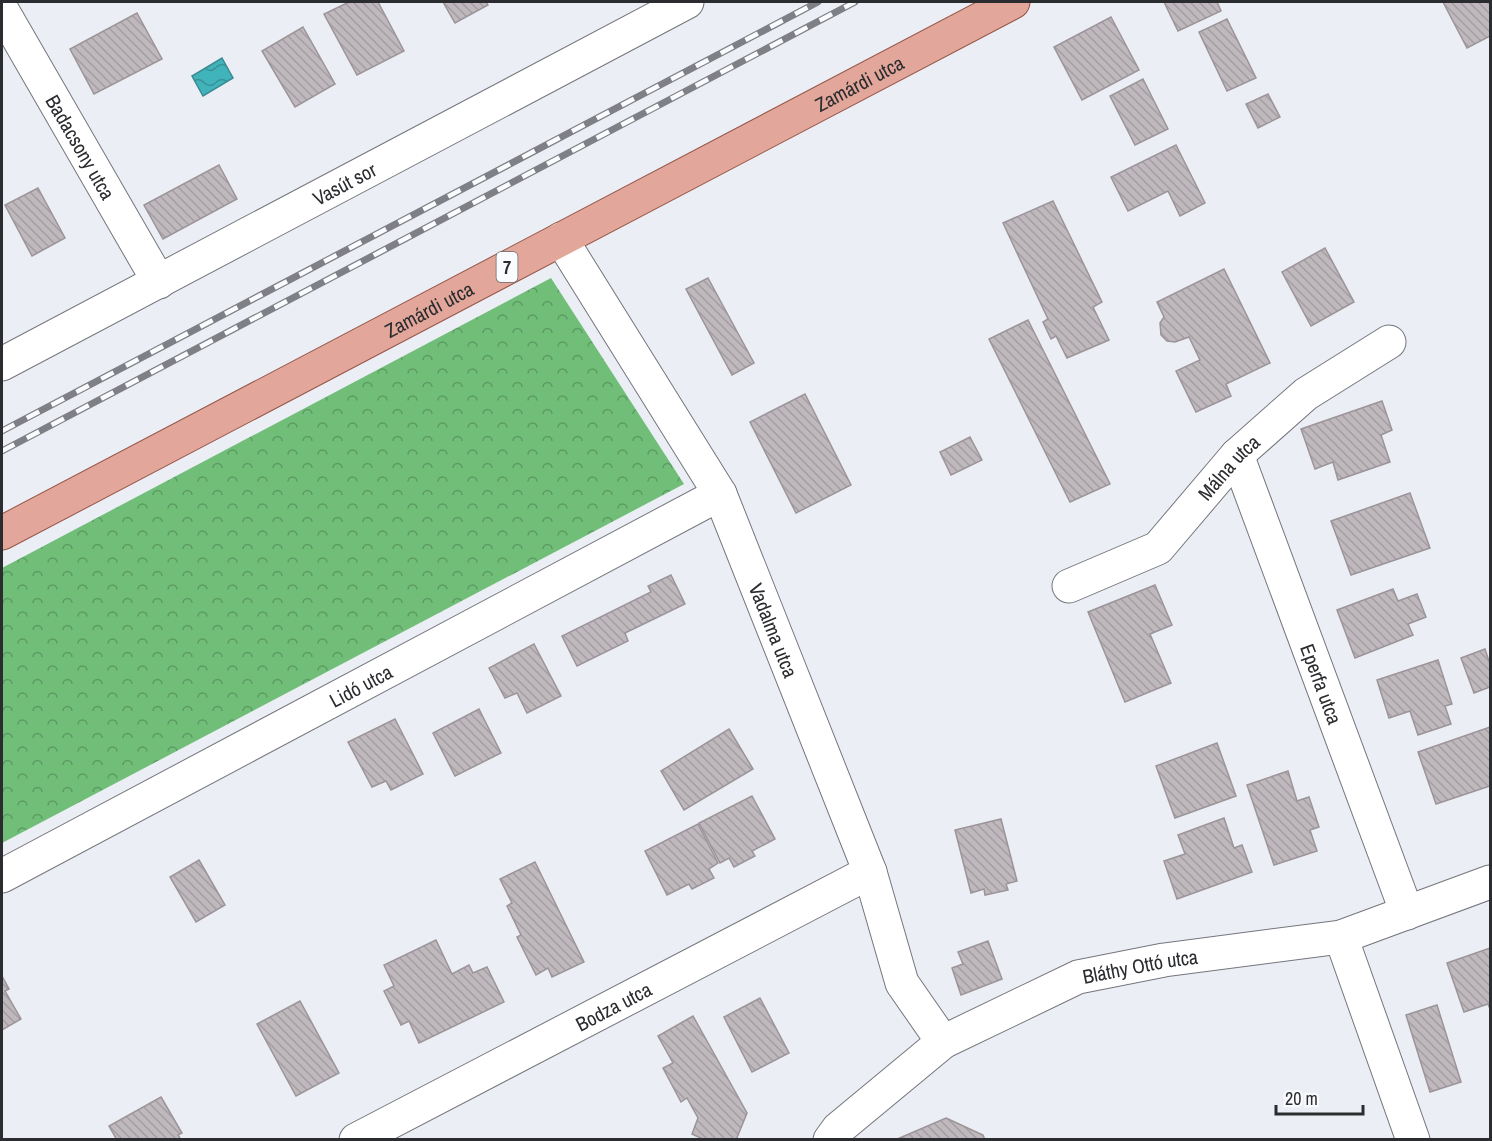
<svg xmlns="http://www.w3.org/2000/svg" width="1492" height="1141" font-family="'Archivo Narrow',sans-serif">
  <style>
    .forest { fill: url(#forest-crowns) }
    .water { fill: url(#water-waves); stroke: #3a8a91; stroke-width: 1.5 }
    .building { fill: url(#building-back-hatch); stroke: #9b9498; stroke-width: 1.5 }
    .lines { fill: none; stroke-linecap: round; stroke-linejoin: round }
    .minor-casing { stroke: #74767c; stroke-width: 35 }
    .major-casing { stroke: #955648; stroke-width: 35 }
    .minor { stroke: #fff; stroke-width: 33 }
    .major { stroke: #e2a79a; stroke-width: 33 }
    .rail-casing { stroke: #7f8085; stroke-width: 7 }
    .rail { stroke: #fafbfe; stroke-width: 4.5; stroke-dasharray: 14; stroke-linecap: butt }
    .labels { text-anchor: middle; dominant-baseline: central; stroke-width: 4.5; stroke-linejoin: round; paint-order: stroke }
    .shield { fill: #fafbfe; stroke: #696a6d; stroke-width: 1.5 }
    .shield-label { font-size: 18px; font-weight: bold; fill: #2b2c2f }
    .street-label { font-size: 20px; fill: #2b2c2f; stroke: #fafbfe }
  </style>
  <defs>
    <pattern id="forest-crowns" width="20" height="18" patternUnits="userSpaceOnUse" patternTransform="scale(1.5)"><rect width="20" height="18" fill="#70be78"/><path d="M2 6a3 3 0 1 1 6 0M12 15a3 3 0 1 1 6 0" fill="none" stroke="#5c9b63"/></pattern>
    <pattern id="water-waves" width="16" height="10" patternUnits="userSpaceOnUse" patternTransform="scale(1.5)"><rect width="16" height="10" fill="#41b3bb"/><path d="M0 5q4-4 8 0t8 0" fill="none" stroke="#379298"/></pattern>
    <pattern id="building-back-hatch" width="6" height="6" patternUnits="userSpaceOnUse" patternTransform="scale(1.5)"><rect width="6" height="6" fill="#bfb8bc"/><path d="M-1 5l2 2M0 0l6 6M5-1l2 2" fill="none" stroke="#a49ea2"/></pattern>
  </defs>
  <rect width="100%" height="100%" fill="#eceef5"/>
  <path class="forest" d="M 551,278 L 684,484 L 2,843 L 2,568 Z"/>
  <path class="water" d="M 222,58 L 233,78 L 203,96 L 192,76 Z"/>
  <g class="building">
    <path d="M 349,2 L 378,2 L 404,51 L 357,75 L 324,14 Z"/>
    <path d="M 443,2 L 486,2 L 488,5 L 455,23 Z"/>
    <path d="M 1164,2 L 1217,2 L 1221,11 L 1178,31 Z"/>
    <path d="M 1443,2 L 1490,2 L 1490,36 L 1467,48 Z"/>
    <path d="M 137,13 L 162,59 L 94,94 L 70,49 Z"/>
    <path d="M 1111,17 L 1139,70 L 1082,100 L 1054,47 Z"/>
    <path d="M 1227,19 L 1256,78 L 1227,91 L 1199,32 Z"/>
    <path d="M 303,27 L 335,84 L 295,107 L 262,51 Z"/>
    <path d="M 1143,79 L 1168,129 L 1135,145 L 1110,96 Z"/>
    <path d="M 1268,94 L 1280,117 L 1258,128 L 1246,104 Z"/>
    <path d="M 1176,145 L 1205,203 L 1180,216 L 1168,191 L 1128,211 L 1111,177 Z"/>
    <path d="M 219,165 L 237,199 L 163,239 L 144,205 Z"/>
    <path d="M 38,188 L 65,238 L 32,256 L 5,205 Z"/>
    <path d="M 1053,201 L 1102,302 L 1093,307 L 1109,340 L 1067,358 L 1056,336 L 1051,339 L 1043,322 L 1048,319 L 1003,223 Z"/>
    <path d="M 1325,248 L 1354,302 L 1311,326 L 1282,272 Z"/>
    <path d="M 1224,269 L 1270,363 L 1226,384 L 1231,396 L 1196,412 L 1176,371 L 1200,360 L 1189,337 L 1175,342 L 1167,341 L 1161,335 L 1160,323 L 1164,317 L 1157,302 Z"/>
    <path d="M 708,278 L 754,363 L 732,375 L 686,289 Z"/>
    <path d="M 1028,320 L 1110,484 L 1070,502 L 989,339 Z"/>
    <path d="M 805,394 L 851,485 L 796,513 L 750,422 Z"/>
    <path d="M 1382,401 L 1392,430 L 1381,435 L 1390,462 L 1338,480 L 1333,462 L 1315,469 L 1301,429 Z"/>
    <path d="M 970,437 L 982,460 L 951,475 L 940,452 Z"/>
    <path d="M 1410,493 L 1430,548 L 1351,575 L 1331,521 Z"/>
    <path d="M 671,575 L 685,604 L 625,633 L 628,641 L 577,666 L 562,636 L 651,592 L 648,586 Z"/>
    <path d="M 1155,585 L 1172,625 L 1150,634 L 1171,683 L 1125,702 L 1088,612 Z"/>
    <path d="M 1393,589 L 1398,601 L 1417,594 L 1426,617 L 1408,624 L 1413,635 L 1355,658 L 1337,610 Z"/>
    <path d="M 534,644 L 561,696 L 527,713 L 517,693 L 505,698 L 489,668 Z"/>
    <path d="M 1485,649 L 1490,664 L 1490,687 L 1474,693 L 1461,658 Z"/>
    <path d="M 1438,660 L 1452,704 L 1445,706 L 1451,724 L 1418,735 L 1410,711 L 1389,718 L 1377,680 Z"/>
    <path d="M 479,709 L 501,753 L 455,776 L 433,733 Z"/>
    <path d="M 395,719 L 423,774 L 391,790 L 386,781 L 372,787 L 348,742 Z"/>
    <path d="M 1490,727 L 1490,786 L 1436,804 L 1418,752 Z"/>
    <path d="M 729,729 L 753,769 L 684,810 L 661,771 Z"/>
    <path d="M 1217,743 L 1236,796 L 1175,818 L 1156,766 Z"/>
    <path d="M 1288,771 L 1297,801 L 1309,797 L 1319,827 L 1310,830 L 1317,851 L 1274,865 L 1247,785 Z"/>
    <path d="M 752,796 L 775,839 L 752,851 L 755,856 L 734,867 L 729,858 L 720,863 L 699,823 Z"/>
    <path d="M 1224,818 L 1234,848 L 1242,845 L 1252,872 L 1177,899 L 1164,861 L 1185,854 L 1178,835 Z"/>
    <path d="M 1001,819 L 1017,881 L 1006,884 L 1008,890 L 985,895 L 984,889 L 971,893 L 955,830 Z"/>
    <path d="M 698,824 L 718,863 L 709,869 L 714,878 L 692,889 L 689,884 L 667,895 L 645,851 Z"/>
    <path d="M 199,860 L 225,905 L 196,922 L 170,877 Z"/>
    <path d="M 535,862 L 584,962 L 552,977 L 548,968 L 536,975 L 517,937 L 521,935 L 507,906 L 512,903 L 500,879 Z"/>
    <path d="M 436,940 L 452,974 L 469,965 L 473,973 L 487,967 L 504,1002 L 419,1043 L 409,1021 L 401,1025 L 384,991 L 394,986 L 384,965 Z"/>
    <path d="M 988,941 L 1002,979 L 961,995 L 952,968 L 963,964 L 958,952 Z"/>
    <path d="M 1490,948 L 1490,1009 L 1488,1004 L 1464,1012 L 1447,963 Z"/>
    <path d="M 2,976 L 9,989 L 5,991 L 21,1019 L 2,1030 Z"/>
    <path d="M 760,998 L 789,1053 L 752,1072 L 724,1017 Z"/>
    <path d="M 300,1001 L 339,1073 L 296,1096 L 257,1024 Z"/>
    <path d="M 1437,1005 L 1461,1082 L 1430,1092 L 1406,1015 Z"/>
    <path d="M 693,1016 L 747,1113 L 736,1140 L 705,1140 L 692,1134 L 698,1118 L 687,1098 L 681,1102 L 663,1068 L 673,1063 L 658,1036 Z"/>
    <path d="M 161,1097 L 182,1133 L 178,1135 L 181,1140 L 117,1140 L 109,1126 Z"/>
    <path d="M 946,1118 L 983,1135 L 985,1140 L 895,1140 Z"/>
  </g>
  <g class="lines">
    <g class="minor-casing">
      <g id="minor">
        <path id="s1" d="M 2,10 L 159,282"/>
        <path id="s2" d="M 561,239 L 720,494 L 870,872 L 902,983 L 943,1042"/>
        <path id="s3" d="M 2,364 L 687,2"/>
        <path id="s4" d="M 1237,455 L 1407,913"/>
        <path id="s5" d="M 1069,586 L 1158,548 L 1237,455 L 1306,394 L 1389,342"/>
        <path id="s6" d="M 2,876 L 720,494"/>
        <path d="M 1341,937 L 1413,1140"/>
        <path id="s7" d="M 356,1140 L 870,872"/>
        <path id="s8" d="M 830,1140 L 838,1129 L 943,1042 L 1078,977 L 1164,960 L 1341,937 L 1490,882"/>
      </g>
    </g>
    <g class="major-casing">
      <g id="major">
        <path id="s9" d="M 2,533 L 1013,2"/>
      </g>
    </g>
    <use href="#minor" class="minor"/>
    <use href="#major" class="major"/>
    <g class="rail-casing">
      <g id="rail">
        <path d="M 2,431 L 818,2"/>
        <path d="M 2,451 L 855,2"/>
      </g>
    </g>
    <use href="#rail" class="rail"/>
  </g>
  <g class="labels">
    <rect class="shield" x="496.5" y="252" width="21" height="30" rx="4.5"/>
    <g class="shield-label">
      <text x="507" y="267">7</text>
    </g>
    <g class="street-label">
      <text stroke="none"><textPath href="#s9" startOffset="968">Zamárdi utca</textPath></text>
      <text stroke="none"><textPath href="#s1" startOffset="158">Badacsony utca</textPath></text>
      <text stroke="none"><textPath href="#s3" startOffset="387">Vasút sor</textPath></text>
      <text stroke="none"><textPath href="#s9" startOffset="482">Zamárdi utca</textPath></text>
      <text stroke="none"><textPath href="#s5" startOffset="204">Málna utca</textPath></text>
      <text stroke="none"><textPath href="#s2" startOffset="447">Vadalma utca</textPath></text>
      <text stroke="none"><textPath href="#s4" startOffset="244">Eperfa utca</textPath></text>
      <text stroke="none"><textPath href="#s6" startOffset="406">Lidó utca</textPath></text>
      <text stroke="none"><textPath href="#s8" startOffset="363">Bláthy Ottó utca</textPath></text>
      <text stroke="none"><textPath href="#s7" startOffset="290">Bodza utca</textPath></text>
    </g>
  </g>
  <rect width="1492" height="1141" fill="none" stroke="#2b2c2f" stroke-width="6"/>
  <path d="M1276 1105v9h87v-9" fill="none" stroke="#2b2c2f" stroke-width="3"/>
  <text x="1285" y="1105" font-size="18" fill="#2b2c2f" stroke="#fafbfe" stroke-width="4.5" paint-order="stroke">20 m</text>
</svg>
